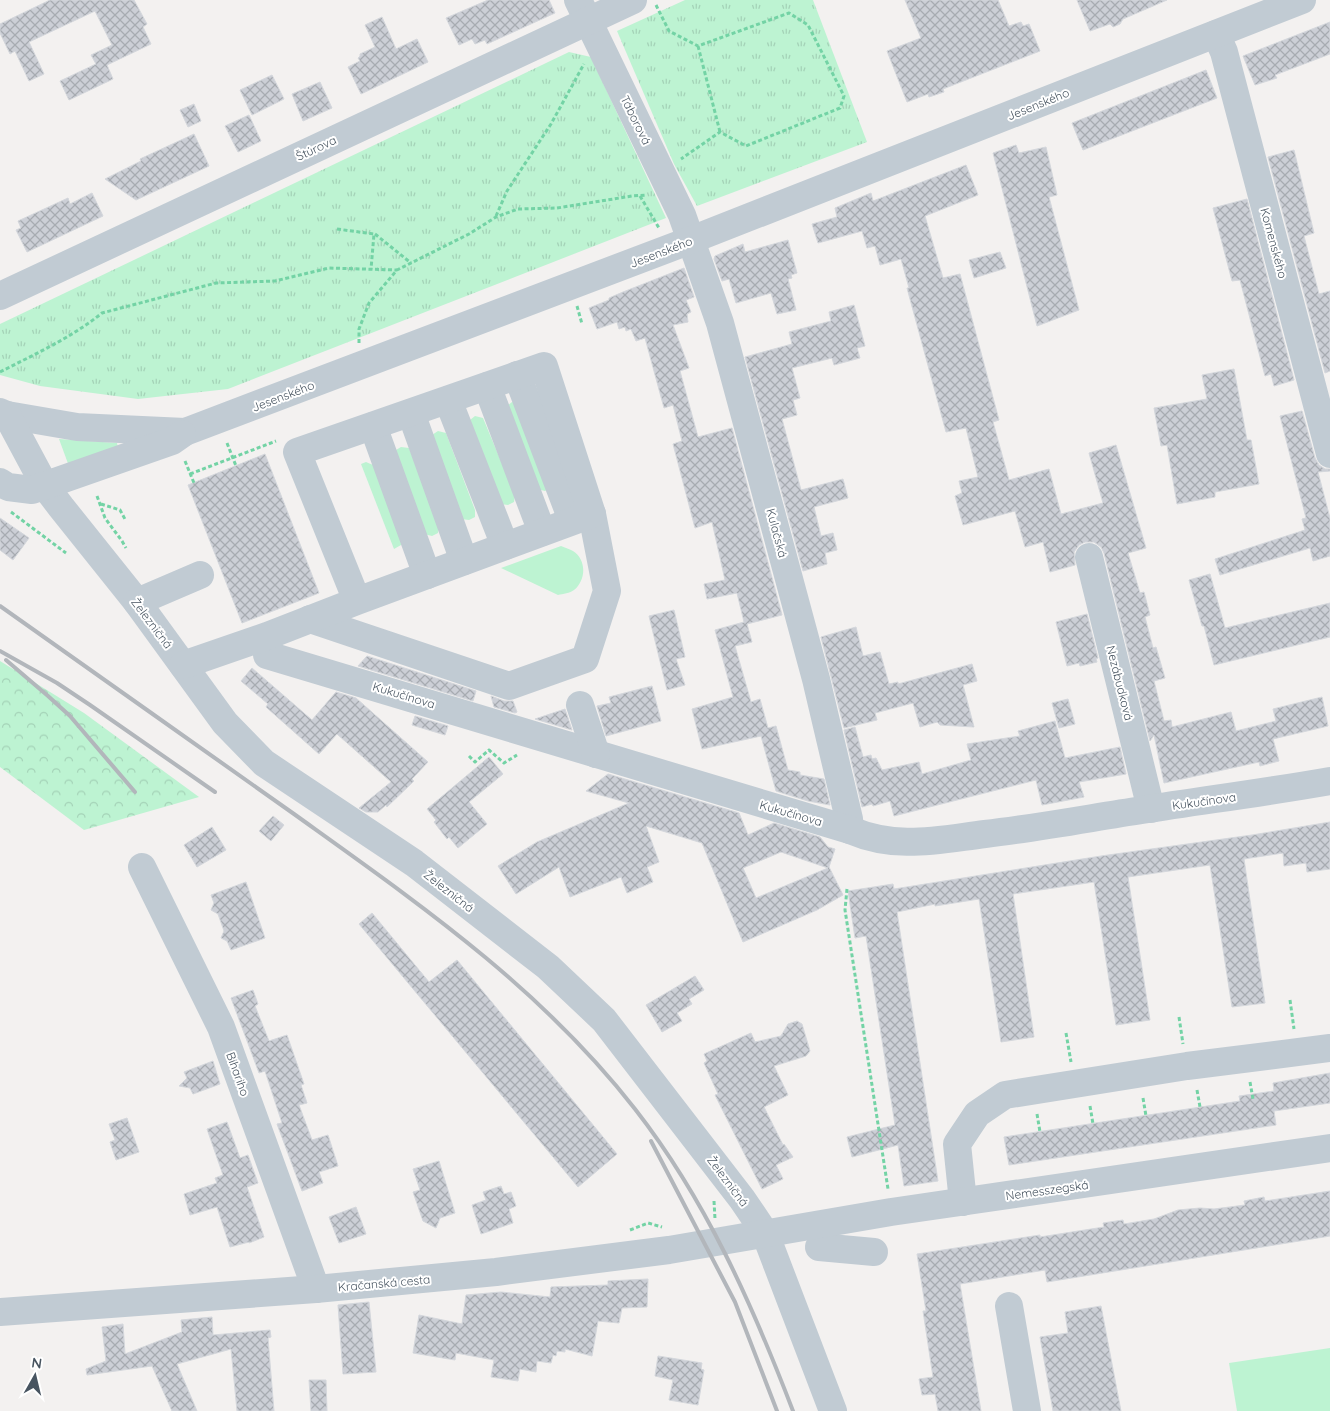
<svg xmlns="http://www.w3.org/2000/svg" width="1330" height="1411" font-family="Quicksand,sans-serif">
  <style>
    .green { fill: #bdf3d2 }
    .forest { fill: url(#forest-crowns) }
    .park { fill: url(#park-tufts) }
    .building { fill: url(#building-cross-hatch); stroke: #d4d7dc; fill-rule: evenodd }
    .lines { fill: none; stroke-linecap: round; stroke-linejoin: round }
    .path { stroke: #73d3a5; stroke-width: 3; stroke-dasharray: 4 2.5; stroke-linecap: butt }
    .minor { stroke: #c1cbd3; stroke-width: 28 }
    .rail { stroke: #b2b6bb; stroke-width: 4 }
    .labels { text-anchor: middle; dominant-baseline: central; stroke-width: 4; stroke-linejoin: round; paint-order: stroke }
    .street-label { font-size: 12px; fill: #475460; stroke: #fff }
  </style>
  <defs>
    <pattern id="forest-crowns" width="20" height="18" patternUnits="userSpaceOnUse" patternTransform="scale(1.25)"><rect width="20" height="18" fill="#bdf3d2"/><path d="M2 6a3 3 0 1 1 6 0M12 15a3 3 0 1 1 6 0" fill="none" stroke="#a4d2b7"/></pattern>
    <pattern id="park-tufts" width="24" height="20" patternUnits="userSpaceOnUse" patternTransform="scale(1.25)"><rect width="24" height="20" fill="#bdf3d2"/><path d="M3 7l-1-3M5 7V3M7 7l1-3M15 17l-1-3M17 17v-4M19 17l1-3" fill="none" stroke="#a4d2b7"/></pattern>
    <pattern id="building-cross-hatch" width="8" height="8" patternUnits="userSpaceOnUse" patternTransform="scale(1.25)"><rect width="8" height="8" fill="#cccfd6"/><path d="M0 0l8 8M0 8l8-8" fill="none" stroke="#a7abb1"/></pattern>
  </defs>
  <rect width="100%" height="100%" fill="#f3f1f0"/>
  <g class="green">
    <path d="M 512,402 L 520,403 L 551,487 L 545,491 L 537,489 L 507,406 Z"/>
    <path d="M 475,416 L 483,418 L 515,495 L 514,502 L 508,505 L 500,504 L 470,420 Z"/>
    <path d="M 438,431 L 446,433 L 475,510 L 475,517 L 469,520 L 461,519 L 432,435 Z"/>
    <path d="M 59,439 L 117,443 L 118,448 L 70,469 Z"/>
    <path d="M 401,447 L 409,448 L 439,526 L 438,533 L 432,536 L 424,534 L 396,450 Z"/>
    <path d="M 366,462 L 373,465 L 401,539 L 401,545 L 394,549 L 361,464 Z"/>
    <path d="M 561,546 C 565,548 570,549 573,551 C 587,560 586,580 574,590 C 570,593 563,594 558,595 L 501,568 Z"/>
    <path d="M 1330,1348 L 1330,1411 L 1237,1411 L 1229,1363 Z"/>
  </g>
  <path class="forest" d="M 0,661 L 84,713 L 199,797 L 84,830 L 0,767 Z"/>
  <g class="park">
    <path d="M 685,0 L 813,0 L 867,142 L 697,206 L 674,164 L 617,31 Z"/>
    <path d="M 569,52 L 591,57 L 666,218 L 228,389 L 138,399 L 40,386 L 0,375 L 0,324 Z"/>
  </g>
  <g class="building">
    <path d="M 50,0 L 134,0 L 147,24 L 143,27 L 151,44 L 107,65 L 113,79 L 69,100 L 60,81 L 96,64 L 91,55 L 112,45 L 95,11 L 29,42 L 44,74 L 29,81 L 15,51 L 10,54 L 0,33 L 0,24 Z"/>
    <path d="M 488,0 L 549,0 L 555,13 L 487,44 L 485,40 L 475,44 L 472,39 L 459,45 L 446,18 Z"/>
    <path d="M 905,0 L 998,0 L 1009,26 L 1021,22 L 1023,26 L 1029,24 L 1040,51 L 943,89 L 944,92 L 929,97 L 928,94 L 907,102 L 887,51 L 921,38 Z"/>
    <path d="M 1077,0 L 1167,0 L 1123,19 L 1120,24 L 1113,27 L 1110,24 L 1090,31 Z"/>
    <path d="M 382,17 L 396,49 L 417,39 L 428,62 L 361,94 L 348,67 L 360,61 L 358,58 L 360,56 L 360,54 L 375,47 L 365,25 Z"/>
    <path d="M 1330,22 L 1330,54 L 1275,75 L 1277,78 L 1255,85 L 1243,56 Z"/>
    <path d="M 1206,70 L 1217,98 L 1083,150 L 1072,123 Z"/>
    <path d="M 272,75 L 284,99 L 252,115 L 240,90 Z"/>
    <path d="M 320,82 L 332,108 L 303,121 L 292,94 Z"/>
    <path d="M 194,104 L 201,121 L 188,127 L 180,110 Z"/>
    <path d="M 249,115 L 261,141 L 238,152 L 225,126 Z"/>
    <path d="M 194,134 L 209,166 L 136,200 L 105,179 L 141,161 L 140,159 Z"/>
    <path d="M 1016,145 L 1019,153 L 1046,147 L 1057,195 L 1049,197 L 1079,310 L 1037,326 L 993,153 Z"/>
    <path d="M 1294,150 L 1314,233 L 1304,236 L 1319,294 L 1330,291 L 1330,371 L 1325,373 L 1268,157 Z"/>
    <path d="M 966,165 L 978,195 L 925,216 L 943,278 L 960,274 L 999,420 L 993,422 L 1009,480 L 1049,469 L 1061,514 L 1103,503 L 1089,453 L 1116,445 L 1146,548 L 1128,553 L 1140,593 L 1144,592 L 1150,615 L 1145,617 L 1153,648 L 1156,647 L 1165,678 L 1154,681 L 1164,721 L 1171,720 L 1172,727 L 1231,712 L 1236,731 L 1276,721 L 1273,709 L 1322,697 L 1328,726 L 1273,739 L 1279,761 L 1260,766 L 1259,762 L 1164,783 L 1154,735 L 1150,741 L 1104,553 L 1101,547 L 1094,542 L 1085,542 L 1079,545 L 1074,552 L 1075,565 L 1050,572 L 1043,542 L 1025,547 L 1015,511 L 963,525 L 955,496 L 962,493 L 959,481 L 978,477 L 966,428 L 946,432 L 907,288 L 909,288 L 901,259 L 880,265 L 875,246 L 867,248 L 862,231 L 818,243 L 812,224 L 837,217 L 835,208 L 871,193 L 873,201 Z"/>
    <path d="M 92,193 L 103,216 L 27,252 L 16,230 L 21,228 L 18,221 L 68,198 L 70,204 Z"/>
    <path d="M 1247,199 L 1294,380 L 1274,386 L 1271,374 L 1265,376 L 1240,280 L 1232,281 L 1213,208 Z"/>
    <path d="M 788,240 L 797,273 L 791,275 L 792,278 L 788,279 L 796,310 L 777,314 L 771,293 L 736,303 L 729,279 L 722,281 L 714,259 L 715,256 L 743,244 L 745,252 Z"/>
    <path d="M 1000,252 L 1006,268 L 974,278 L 969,260 Z"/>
    <path d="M 684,268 L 694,297 L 686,300 L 691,312 L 687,314 L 688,322 L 673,325 L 689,368 L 680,371 L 698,437 L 732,428 L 782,615 L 747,624 L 752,642 L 735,646 L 751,702 L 760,699 L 768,728 L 776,726 L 788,770 L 800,772 L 800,775 L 824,779 L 830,805 L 808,801 L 776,791 L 761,736 L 702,749 L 692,709 L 733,697 L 715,630 L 744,622 L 737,593 L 707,599 L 704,584 L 725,580 L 712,522 L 695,528 L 673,444 L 682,441 L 673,405 L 664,408 L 645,338 L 636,341 L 631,329 L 626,331 L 625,327 L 619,329 L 617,322 L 597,329 L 589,308 L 609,300 L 609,298 L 623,292 Z"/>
    <path d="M 854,305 L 865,346 L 857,348 L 860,358 L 834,365 L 832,358 L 792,368 L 800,398 L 793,400 L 797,415 L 782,419 L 801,490 L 843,479 L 848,498 L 814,507 L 821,536 L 833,533 L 837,550 L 825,553 L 827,564 L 803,571 L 745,357 L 792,344 L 789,332 L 831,321 L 829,312 Z"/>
    <path d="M 1234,369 L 1247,440 L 1251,440 L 1259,484 L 1215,492 L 1215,497 L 1177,504 L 1167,445 L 1161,446 L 1154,408 L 1207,399 L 1202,375 Z"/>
    <path d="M 1302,411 L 1315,458 L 1319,465 L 1325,469 L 1330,469 L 1330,471 L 1318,472 L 1330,518 L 1330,556 L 1313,561 L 1310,548 L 1220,575 L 1215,559 L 1305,530 L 1302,519 L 1306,518 L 1280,416 Z"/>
    <path d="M 265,454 L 319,593 L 242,623 L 188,485 Z"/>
    <path d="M 0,518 L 29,538 L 13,560 L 0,550 Z"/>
    <path d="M 1210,574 L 1225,628 L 1330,603 L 1330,637 L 1214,665 L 1204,626 L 1202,626 L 1189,580 Z"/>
    <path d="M 674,610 L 685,657 L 676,659 L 685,685 L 667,690 L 649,616 Z"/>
    <path d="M 1087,614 L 1098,658 L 1096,659 L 1097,662 L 1080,666 L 1079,663 L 1067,666 L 1056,622 Z"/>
    <path d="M 856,627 L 863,656 L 880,652 L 889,684 L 898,682 L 898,684 L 972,664 L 977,681 L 963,685 L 974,727 L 940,725 L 937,722 L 920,727 L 913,703 L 875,713 L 877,720 L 844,728 L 821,637 Z"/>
    <path d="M 367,656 L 476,691 L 473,701 L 358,666 Z"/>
    <path d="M 252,668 L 312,720 L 336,692 L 356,698 L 428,762 L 412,779 L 414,781 L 387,807 L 386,805 L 378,812 L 366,812 L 359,808 L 391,782 L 337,734 L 319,754 L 266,707 L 268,704 L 241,681 Z"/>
    <path d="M 652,686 L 661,721 L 606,736 L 597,706 L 611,703 L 609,697 Z"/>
    <path d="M 491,696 L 504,701 L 513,701 L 517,712 L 515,713 L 494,707 Z"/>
    <path d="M 1068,699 L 1075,724 L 1059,728 L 1052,703 Z"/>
    <path d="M 565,709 L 572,730 L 535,719 Z"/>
    <path d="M 415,716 L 448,726 L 445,735 L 412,725 Z"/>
    <path d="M 1055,721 L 1065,758 L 1120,747 L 1126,774 L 1079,782 L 1084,797 L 1042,805 L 1036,780 L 894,816 L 890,801 L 873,806 L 872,804 L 862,807 L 844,730 L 855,727 L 863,757 L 871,755 L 872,759 L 876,758 L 882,770 L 919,762 L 922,774 L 971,760 L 967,744 L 1020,736 L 1018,731 Z"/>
    <path d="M 489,757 L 503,774 L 469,802 L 487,824 L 458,848 L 449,837 L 447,839 L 434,822 L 436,820 L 427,809 Z"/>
    <path d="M 608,774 L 739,813 L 748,835 L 774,823 L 820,837 L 828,847 L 835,849 L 829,867 L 843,895 L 817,910 L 743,942 L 702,843 L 646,826 L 659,862 L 647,867 L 653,882 L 627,893 L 621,877 L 570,897 L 559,867 L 516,894 L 498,866 L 537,842 L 629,803 L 586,791 ZM 781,852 L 828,868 L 756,898 L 743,868 Z"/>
    <path d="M 273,816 L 284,825 L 271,841 L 259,831 Z"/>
    <path d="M 1330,822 L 1330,869 L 1307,872 L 1306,863 L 1284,866 L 1283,853 L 1244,859 L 1265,1003 L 1232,1007 L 1210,865 L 1128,877 L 1150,1020 L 1116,1025 L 1094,882 L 1013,894 L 1034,1037 L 1001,1042 L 979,899 L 935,906 L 935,904 L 897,912 L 938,1181 L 904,1186 L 898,1145 L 852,1157 L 847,1137 L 895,1125 L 866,936 L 855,938 L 848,891 L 893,884 L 894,889 L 1101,856 L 1252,835 Z"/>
    <path d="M 212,827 L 226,850 L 197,867 L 184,845 Z"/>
    <path d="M 246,882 L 265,938 L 231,950 L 227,941 L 221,938 L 224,931 L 218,914 L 211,910 L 214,903 L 211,895 Z"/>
    <path d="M 372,913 L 429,982 L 457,960 L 617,1154 L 578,1187 L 359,924 Z"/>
    <path d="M 695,976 L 704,990 L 689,999 L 692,1004 L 677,1013 L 682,1021 L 662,1032 L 646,1005 Z"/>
    <path d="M 253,990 L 258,1004 L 255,1006 L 269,1041 L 287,1035 L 304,1084 L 301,1085 L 307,1103 L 299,1105 L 312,1140 L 328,1135 L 338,1166 L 319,1172 L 323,1183 L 302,1191 L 277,1124 L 282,1123 L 265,1071 L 259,1073 L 231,998 Z"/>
    <path d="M 797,1021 L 802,1024 L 810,1051 L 806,1056 L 774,1066 L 788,1095 L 764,1107 L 783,1145 L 784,1144 L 793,1157 L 776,1165 L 783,1179 L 762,1189 L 715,1095 L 718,1094 L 704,1063 L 707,1061 L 704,1054 L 751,1033 L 755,1042 L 781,1036 L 788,1024 Z"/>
    <path d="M 213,1061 L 220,1084 L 193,1094 L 190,1088 L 179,1086 L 187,1078 L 184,1072 Z"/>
    <path d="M 1330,1073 L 1330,1103 L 1274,1111 L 1276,1125 L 1009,1165 L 1004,1137 L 1240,1101 L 1239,1096 L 1274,1091 L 1273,1083 Z"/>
    <path d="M 127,1118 L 139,1152 L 116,1160 L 110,1142 L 115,1140 L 109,1124 Z"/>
    <path d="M 227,1122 L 240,1158 L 248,1155 L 258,1183 L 247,1187 L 264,1237 L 249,1243 L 249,1242 L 230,1247 L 217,1207 L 190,1215 L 184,1194 L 217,1183 L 215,1178 L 223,1175 L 207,1129 Z"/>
    <path d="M 439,1161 L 455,1213 L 440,1218 L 436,1228 L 423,1221 L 413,1192 L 420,1190 L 413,1169 Z"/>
    <path d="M 501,1186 L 504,1194 L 511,1192 L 516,1206 L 509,1209 L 513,1223 L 481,1234 L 472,1205 L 486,1200 L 483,1192 Z"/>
    <path d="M 1330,1191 L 1330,1236 L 1047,1282 L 1045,1270 L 960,1284 L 981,1411 L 938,1411 L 935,1394 L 922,1395 L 919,1379 L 933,1377 L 923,1311 L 926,1311 L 917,1254 L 1040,1235 L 1040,1237 L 1104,1227 L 1103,1223 L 1123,1220 L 1124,1224 L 1154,1219 L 1178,1210 L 1200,1208 L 1214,1209 L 1245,1205 L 1244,1201 L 1264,1197 L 1265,1201 Z"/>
    <path d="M 356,1207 L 366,1234 L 339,1243 L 329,1217 Z"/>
    <path d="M 648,1279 L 647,1307 L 622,1308 L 619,1323 L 598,1321 L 592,1356 L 565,1349 L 565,1352 L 557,1351 L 556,1356 L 553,1355 L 551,1363 L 537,1361 L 536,1372 L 520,1369 L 518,1381 L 491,1377 L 494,1360 L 456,1353 L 455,1360 L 413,1353 L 419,1315 L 462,1324 L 466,1295 L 501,1292 L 550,1297 L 551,1287 L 608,1285 L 608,1281 Z"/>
    <path d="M 369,1302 L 376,1372 L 343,1374 L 338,1305 Z"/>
    <path d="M 1101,1306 L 1121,1411 L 1053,1411 L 1040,1337 L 1068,1333 L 1065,1312 Z"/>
    <path d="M 212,1317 L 213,1335 L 270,1330 L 271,1337 L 268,1338 L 274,1411 L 237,1411 L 231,1349 L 177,1364 L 197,1411 L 172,1411 L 152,1366 L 87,1375 L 86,1369 L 106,1361 L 102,1327 L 123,1324 L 125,1354 L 182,1332 L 181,1320 Z"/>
    <path d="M 658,1356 L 702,1363 L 701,1369 L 704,1370 L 698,1405 L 669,1400 L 673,1380 L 655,1376 Z"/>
    <path d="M 309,1380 L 326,1380 L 327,1411 L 311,1411 Z"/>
  </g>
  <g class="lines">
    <g class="path">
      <path d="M 656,5 L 669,31 L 698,46 L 789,13 L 808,25 L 844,96 L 840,108 L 746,146 L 720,132 L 681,159"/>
      <path d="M 698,46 L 720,132"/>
      <path d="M 640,196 L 659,228"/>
      <path d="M 496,216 L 507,191 L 551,124 L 584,64"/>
      <path d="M 337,229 L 374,234 L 371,269"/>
      <path d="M 375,234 L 411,263"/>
      <path d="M 577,306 L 582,324"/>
      <path d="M 359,343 L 359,329 L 369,303 L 397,270 L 469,234 L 496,217 L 518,209 L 557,208 L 632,196 L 647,195"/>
      <path d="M 0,372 C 35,354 71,338 102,313 L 216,283 L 275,281 L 329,268 L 397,270"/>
      <path d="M 227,443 L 236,466"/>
      <path d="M 185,461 L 194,483"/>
      <path d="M 190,474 L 276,441"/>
      <path d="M 97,496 L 105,518 L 122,541 L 126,548"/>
      <path d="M 101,504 L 120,510 L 126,521"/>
      <path d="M 11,512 L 66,553"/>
      <path d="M 469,756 L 475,762 L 489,750 L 504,763 L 517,755"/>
      <path d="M 847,889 L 845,910 L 888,1189"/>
      <path d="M 1290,1000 L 1294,1029"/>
      <path d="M 1179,1017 L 1183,1044"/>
      <path d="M 1066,1033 L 1071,1062"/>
      <path d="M 1250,1082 L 1253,1099"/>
      <path d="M 1197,1090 L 1200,1107"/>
      <path d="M 1143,1098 L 1146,1116"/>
      <path d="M 1090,1106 L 1093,1124"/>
      <path d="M 1037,1114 L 1040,1132"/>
      <path d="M 714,1201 L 715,1219"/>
      <path d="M 630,1230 L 648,1223 L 662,1227"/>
    </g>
    <g class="minor">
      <path d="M 578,0 L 682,215 L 720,323 L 816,679 L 849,819 L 850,830"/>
      <path d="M 1216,34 L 1224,52 L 1330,454"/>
      <path d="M 0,296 L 633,0"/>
      <path d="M 517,375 L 572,520"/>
      <path d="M 487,386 L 542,532"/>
      <path d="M 448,400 L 505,546"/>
      <path d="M 0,412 L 7,415 L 77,427 L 185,432 L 691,240 L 1302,0"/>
      <path d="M 411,413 L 464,561"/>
      <path d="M 7,415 L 45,486 L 61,507 L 137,602 L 225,723 L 264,763 L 414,863 L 548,967 L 604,1020 L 742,1199 L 765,1233 L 833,1411"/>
      <path d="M 373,426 L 427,575"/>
      <path d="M 0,482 L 8,487 L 32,490 L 172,441 L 182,434"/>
      <path d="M 1089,557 L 1151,809"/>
      <path d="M 137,602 L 200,575"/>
      <path d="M 310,619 L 509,686 L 585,659 L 607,591 L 592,514"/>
      <path d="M 267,655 L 850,830 C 897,850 936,840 985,834 C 1037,828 1090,818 1142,810 C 1205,800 1268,792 1330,781"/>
      <path d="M 183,665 L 267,636 L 357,601 L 592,514 L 544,366 L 297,452 L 357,601"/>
      <path d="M 580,705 L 596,754"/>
      <path d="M 142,867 L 221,1027 L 316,1289"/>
      <path d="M 963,1202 L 957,1144 L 977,1114 L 1005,1095 L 1187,1066 L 1330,1048"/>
      <path d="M 819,1247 L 874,1252"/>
      <path d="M 1009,1306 L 1027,1411"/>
      <path d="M 0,1312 L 316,1289 L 496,1272 L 669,1250 L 891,1212 L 1330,1148"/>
    </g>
    <g class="rail">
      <path d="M 0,606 C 98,675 196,745 294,814 C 418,903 540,987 635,1109 C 706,1200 752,1304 793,1411"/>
      <path d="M 0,651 L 57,683 L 90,705 L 215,792"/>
      <path d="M 6,660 L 48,696 L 70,716 L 135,792"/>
      <path d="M 651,1141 L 735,1302 L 777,1411"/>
    </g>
  </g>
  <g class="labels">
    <g class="street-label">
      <text transform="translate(1038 104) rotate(-22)">Jesenského</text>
      <text transform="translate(636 120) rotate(64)">Táborová</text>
      <text transform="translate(316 148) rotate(-25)">Štúrova</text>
      <text transform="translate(1274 243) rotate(75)">Komenského</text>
      <text transform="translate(661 252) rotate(-21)">Jesenského</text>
      <text transform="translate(283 396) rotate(-21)">Jesenského</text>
      <text transform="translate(777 533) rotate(75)">Kulačská</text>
      <text transform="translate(152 623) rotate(53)">Železničná</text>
      <text transform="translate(1120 683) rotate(76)">Nezábudková</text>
      <text transform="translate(404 695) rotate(17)">Kukučínova</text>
      <text transform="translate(1204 801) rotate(-8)">Kukučínova</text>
      <text transform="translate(791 813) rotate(16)">Kukučínova</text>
      <text transform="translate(449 891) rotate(38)">Železničná</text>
      <text transform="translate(238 1074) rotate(70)">Bihariho</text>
      <text transform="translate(728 1181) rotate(53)">Železničná</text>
      <text transform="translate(1047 1190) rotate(-8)">Nemesszegská</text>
      <text transform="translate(384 1283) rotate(-5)">Kračanská cesta</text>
    </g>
  </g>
  <g transform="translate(35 1376) rotate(8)" stroke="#ffffff" stroke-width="4" paint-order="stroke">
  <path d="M0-4L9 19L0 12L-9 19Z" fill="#475460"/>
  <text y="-8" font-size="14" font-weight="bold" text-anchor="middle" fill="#475460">N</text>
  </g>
</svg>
